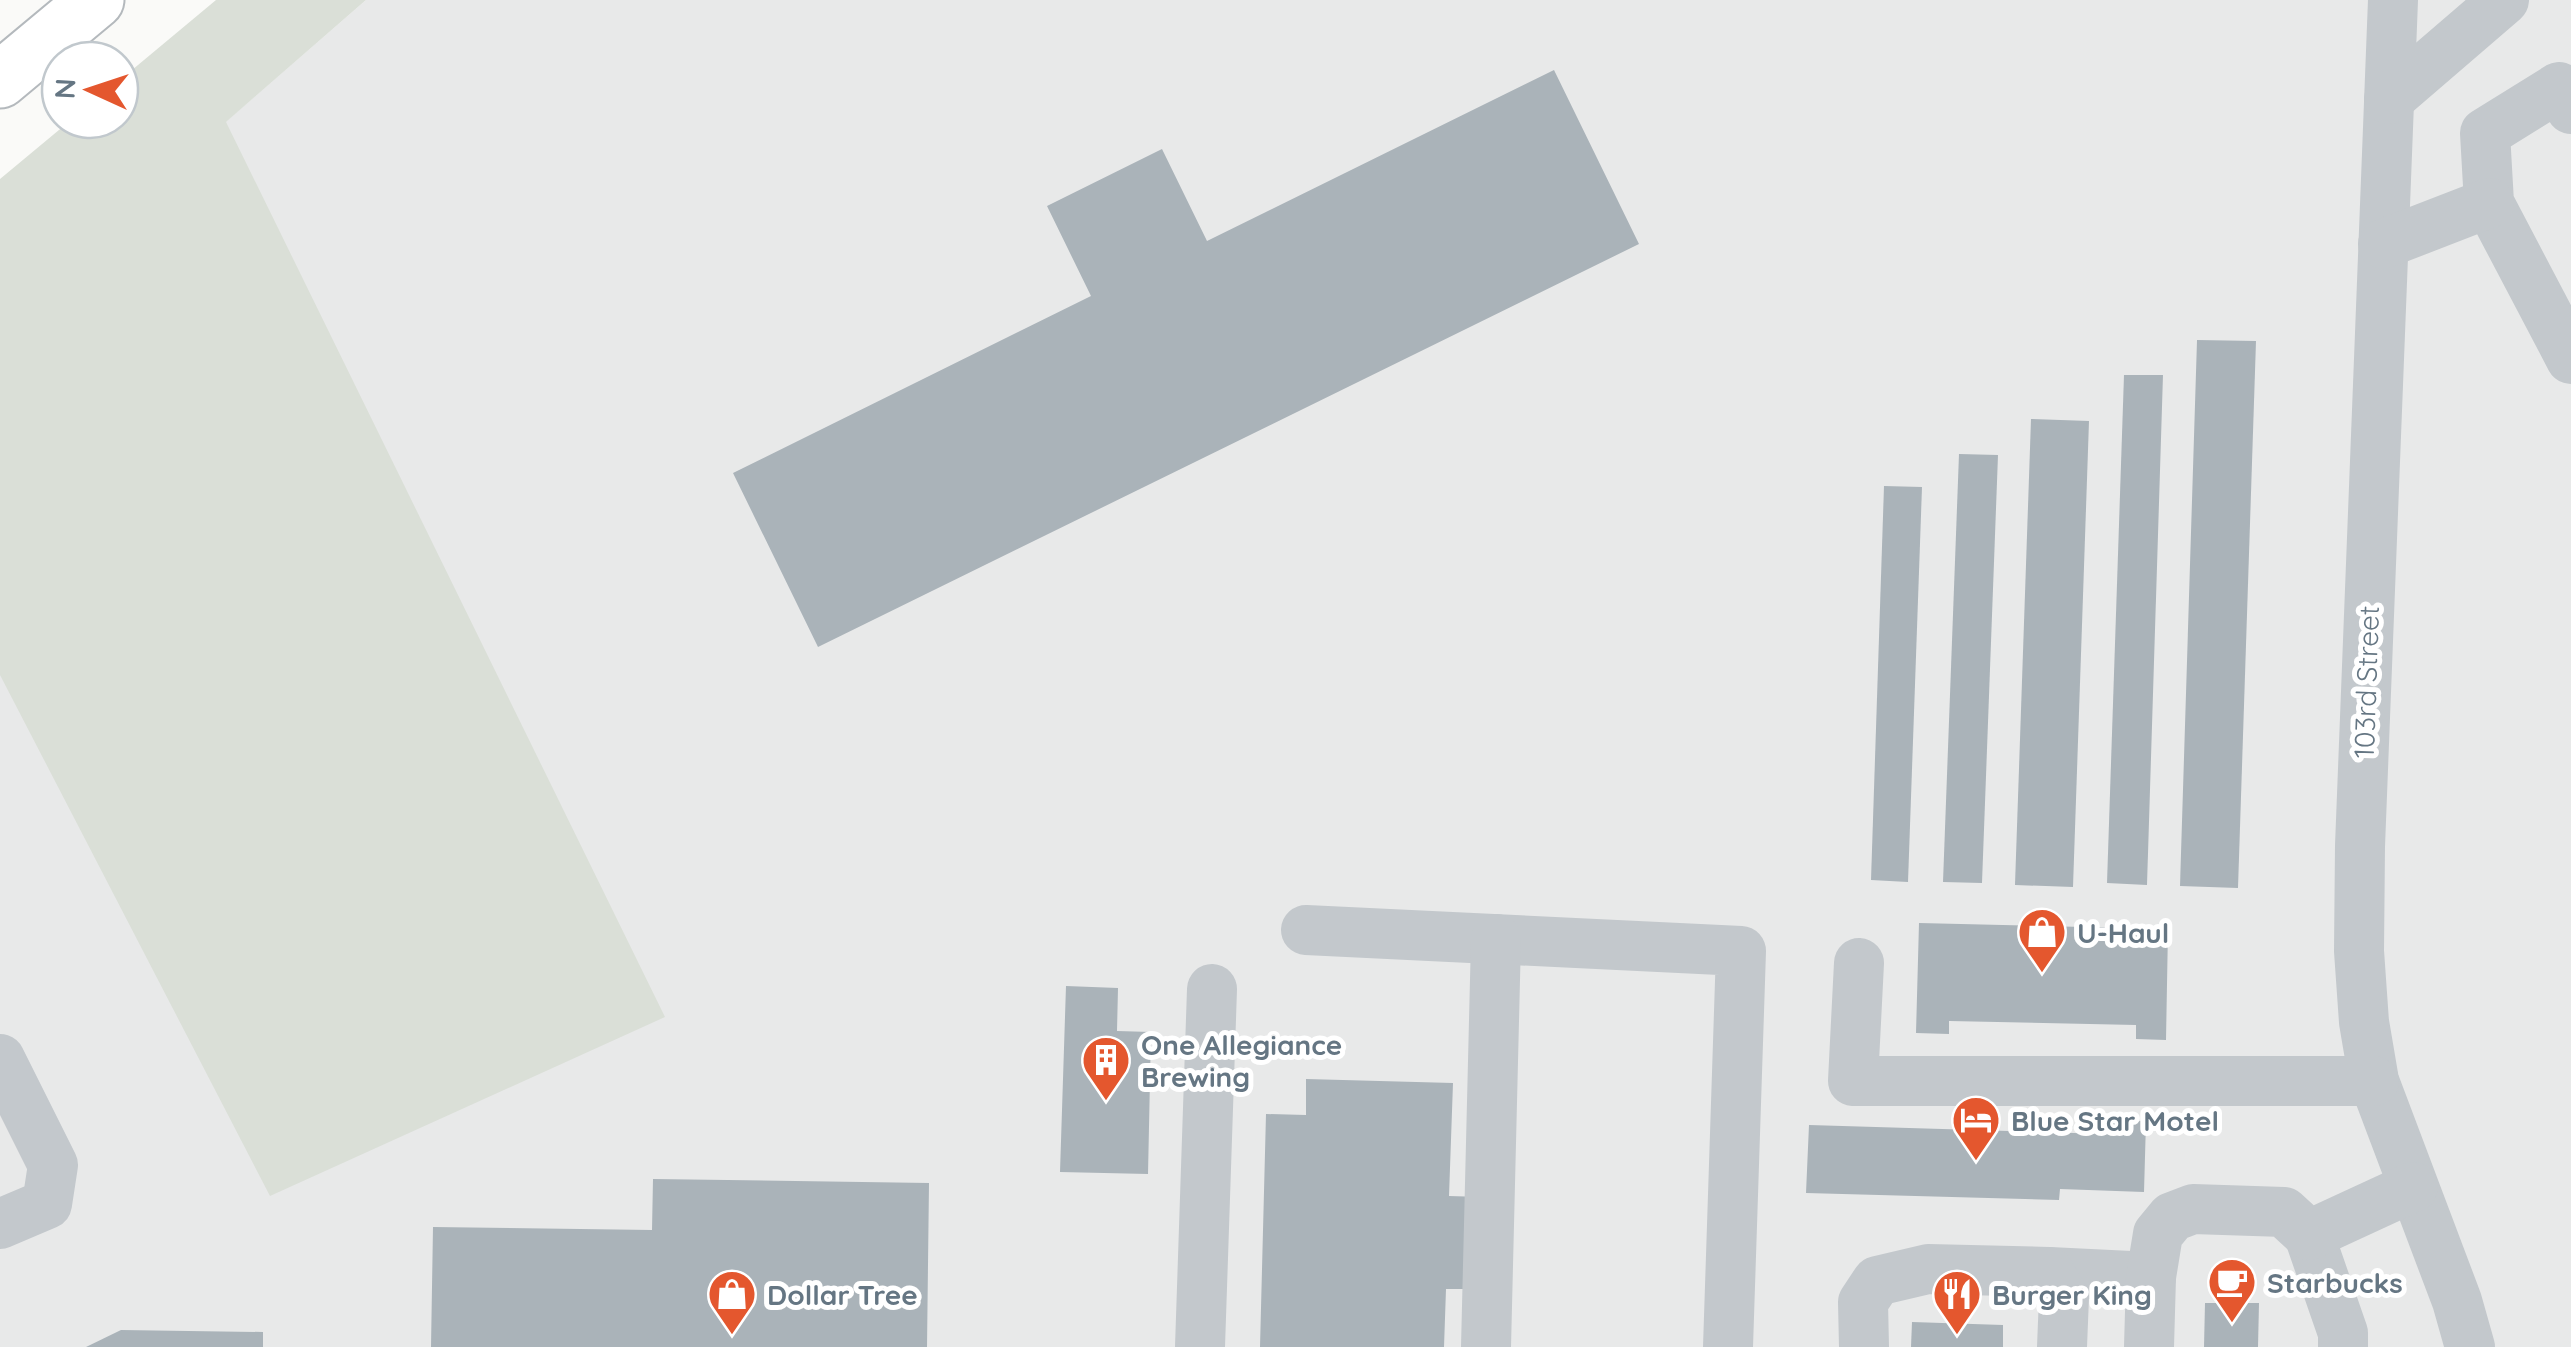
<svg xmlns="http://www.w3.org/2000/svg" width="2571" height="1347" font-family="Quicksand,sans-serif">
  <style>
    .built { fill: #e8e9e9 }
    .green { fill: #dadfd7 }
    .building { fill: #aab3b9 }
    .lines { fill: none; stroke-linecap: round; stroke-linejoin: round }
    .highway-casing { stroke: #b4b9bd; stroke-width: 59 }
    .minor { stroke: #c3c8cc; stroke-width: 50 }
    .highway { stroke: #fff; stroke-width: 55 }
    .labels { text-anchor: middle; dominant-baseline: central; stroke-width: 10; stroke-linejoin: round; paint-order: stroke }
    .street-label { font-size: 28px; fill: #657683; stroke: #fff }
    .poi-label { font-size: 28px; font-weight: bold; fill: #657683; stroke: #fff; text-anchor: start }
  </style>
  <rect width="100%" height="100%" fill="#fafaf8"/>
  <path class="built" d="M 366,0 L 2571,0 L 2571,1347 L 0,1347 L 0,318 Z"/>
  <path class="green" d="M 216,0 L 366,0 L 226,122 L 665,1017 L 270,1196 L 0,675 L 0,179 L 71,120 L 120,120 L 120,80 Z"/>
  <g class="building">
    <path d="M 1554,70 L 1639,244 L 818,647 L 733,473 L 1091,296 L 1047,206 L 1162,149 L 1207,241 Z"/>
    <path d="M 2197,340 L 2256,341 L 2238,888 L 2180,886 Z"/>
    <path d="M 2124,375 L 2163,375 L 2147,885 L 2107,883 Z"/>
    <path d="M 2031,419 L 2089,421 L 2073,887 L 2015,885 Z"/>
    <path d="M 1959,454 L 1998,455 L 1982,883 L 1943,882 Z"/>
    <path d="M 1884,486 L 1922,487 L 1908,882 L 1871,880 Z"/>
    <path d="M 1919,923 L 2168,929 L 2166,1040 L 2136,1039 L 2136,1025 L 1949,1021 L 1949,1034 L 1916,1033 Z"/>
    <path d="M 1066,986 L 1118,988 L 1117,1031 L 1151,1032 L 1148,1174 L 1060,1172 Z"/>
    <path d="M 1306,1079 L 1453,1083 L 1449,1196 L 1482,1197 L 1480,1289 L 1446,1289 L 1444,1347 L 1260,1347 L 1266,1114 L 1306,1115 Z"/>
    <path d="M 2107,1120 L 2146,1121 L 2144,1192 L 2060,1189 L 2059,1200 L 1806,1193 L 1809,1125 L 2107,1134 Z"/>
    <path d="M 653,1179 L 929,1183 L 927,1347 L 431,1347 L 433,1227 L 652,1230 Z"/>
    <path d="M 2205,1303 L 2259,1303 L 2258,1347 L 2204,1347 Z"/>
    <path d="M 1912,1322 L 2003,1325 L 2003,1347 L 1911,1347 Z"/>
    <path d="M 121,1330 L 263,1332 L 263,1347 L 86,1347 Z"/>
  </g>
  <g class="lines">
    <g class="highway-casing">
      <path id="highway" d="M 0,80 L 96,0"/>
    </g>
    <g class="minor">
      <path d="M 2393,0 L 2360,846 L 2359,951 L 2364,1022 L 2374,1081 L 2457,1301 L 2470,1347"/>
      <path d="M 2389,99 L 2504,0"/>
      <path d="M 2571,109 L 2559,87 L 2485,133 L 2489,203 L 2571,359"/>
      <path d="M 2383,244 L 2489,203"/>
      <path d="M 1306,930 L 1741,951 L 1728,1347"/>
      <path d="M 1859,963 L 1853,1081 L 2374,1081"/>
      <path d="M 0,1059 L 53,1165 L 47,1204 L 0,1224"/>
      <path d="M 2309,1235 L 2343,1333 L 2343,1347"/>
      <path d="M 2049,1272 L 2151,1277"/>
      <path d="M 1200,1347 L 1212,989"/>
      <path d="M 1486,1347 L 1496,939"/>
      <path d="M 1864,1347 L 1863,1302 L 1877,1281 L 1928,1269 L 2049,1272 L 2064,1297 L 2062,1347"/>
      <path d="M 2149,1347 L 2151,1277 L 2158,1234 L 2172,1217 L 2193,1209 L 2284,1212 L 2309,1235 L 2413,1187"/>
    </g>
    <use href="#highway" class="highway"/>
  </g>
  <defs>
    <g id="shop-pin" transform="scale(2.5)"><path d="M0 17L-7.5 6A9.5 9.5 0 1 1 7.5 6Z" fill="#e4572e" stroke="#fff"/><path d="M-5-2.5h2.3a2.7 3.5 0 0 1 5.4 0H5L5.5 6h-11ZM-1.5-2.5h3a1.5 2.3 0 0 0-3 0Z" fill="#fff"/></g>
    <g id="building-pin" transform="scale(2.5)"><path d="M0 17L-7.5 6A9.5 9.5 0 1 1 7.5 6Z" fill="#e4572e" stroke="#fff"/><path d="M-4-6H4V6H1V3H-1V6H-4ZM-2.5-4.3h1.7v1.8h-1.7ZM.8-4.3h1.7v1.8H.8ZM-2.5-1h1.7V.8h-1.7ZM.8-1h1.7V.8H.8Z" fill="#fff"/></g>
    <g id="hotel-pin" transform="scale(2.5)"><path d="M0 17L-7.5 6A9.5 9.5 0 1 1 7.5 6Z" fill="#e4572e" stroke="#fff"/><path d="M-6-4.5h1.5V1H6V5H4.5V3h-9V5H-6ZM-4 0a1.8 1.8 0 1 1 3.6 0ZM.5 0V-2.5h3Q6-2.5 6 0Z" fill="#fff"/></g>
    <g id="cafe-pin" transform="scale(2.5)"><path d="M0 17L-7.5 6A9.5 9.5 0 1 1 7.5 6Z" fill="#e4572e" stroke="#fff"/><path d="M-5.5-4.5H6V0H3Q3 3.5 0 3.5H-2.5Q-5.5 3.5-5.5 0ZM3-3.2v2h1.7v-2ZM-6 4.5H4V6H-6Z" fill="#fff"/></g>
    <g id="restaurant-pin" transform="scale(2.5)"><path d="M0 17L-7.5 6A9.5 9.5 0 1 1 7.5 6Z" fill="#e4572e" stroke="#fff"/><path d="M-5-6h1v4h1v-4h1v4h1v-4h1v5L-1.5 .5V6h-2V.5L-5-1ZM5-6V6H3V1.5H1.5Q1.5-4 5-6Z" fill="#fff"/></g>
  </defs>
  <g fill-rule="evenodd">
    <use href="#shop-pin" x="2042" y="932"/>
    <use href="#building-pin" x="1106" y="1060"/>
    <use href="#hotel-pin" x="1976" y="1120"/>
    <use href="#cafe-pin" x="2232" y="1282"/>
    <use href="#shop-pin" x="732" y="1294"/>
    <use href="#restaurant-pin" x="1957" y="1294"/>
  </g>
  <g class="labels">
    <g class="street-label">
      <text transform="translate(2366 682) rotate(-88)">103rd Street</text>
    </g>
    <g class="poi-label">
      <text x="2077" y="932">U-Haul</text>
      <text x="1141" y="1044">One Allegiance<tspan x="1141" dy="32">Brewing</tspan></text>
      <text x="2011" y="1120">Blue Star Motel</text>
      <text x="2267" y="1282">Starbucks</text>
      <text x="767" y="1294">Dollar Tree</text>
      <text x="1992" y="1294">Burger King</text>
    </g>
  </g>
  <g transform="translate(90 90) rotate(273)"><circle r="48" fill="#ffffff" stroke="#c1c8cd" stroke-width="2.5"/>
  <path d="M0-8L18 38L0 25L-18 38Z" fill="#e4572e"/>
  <text y="-15" font-size="28" font-weight="bold" text-anchor="middle" fill="#657683">N</text>
  </g>
</svg>
